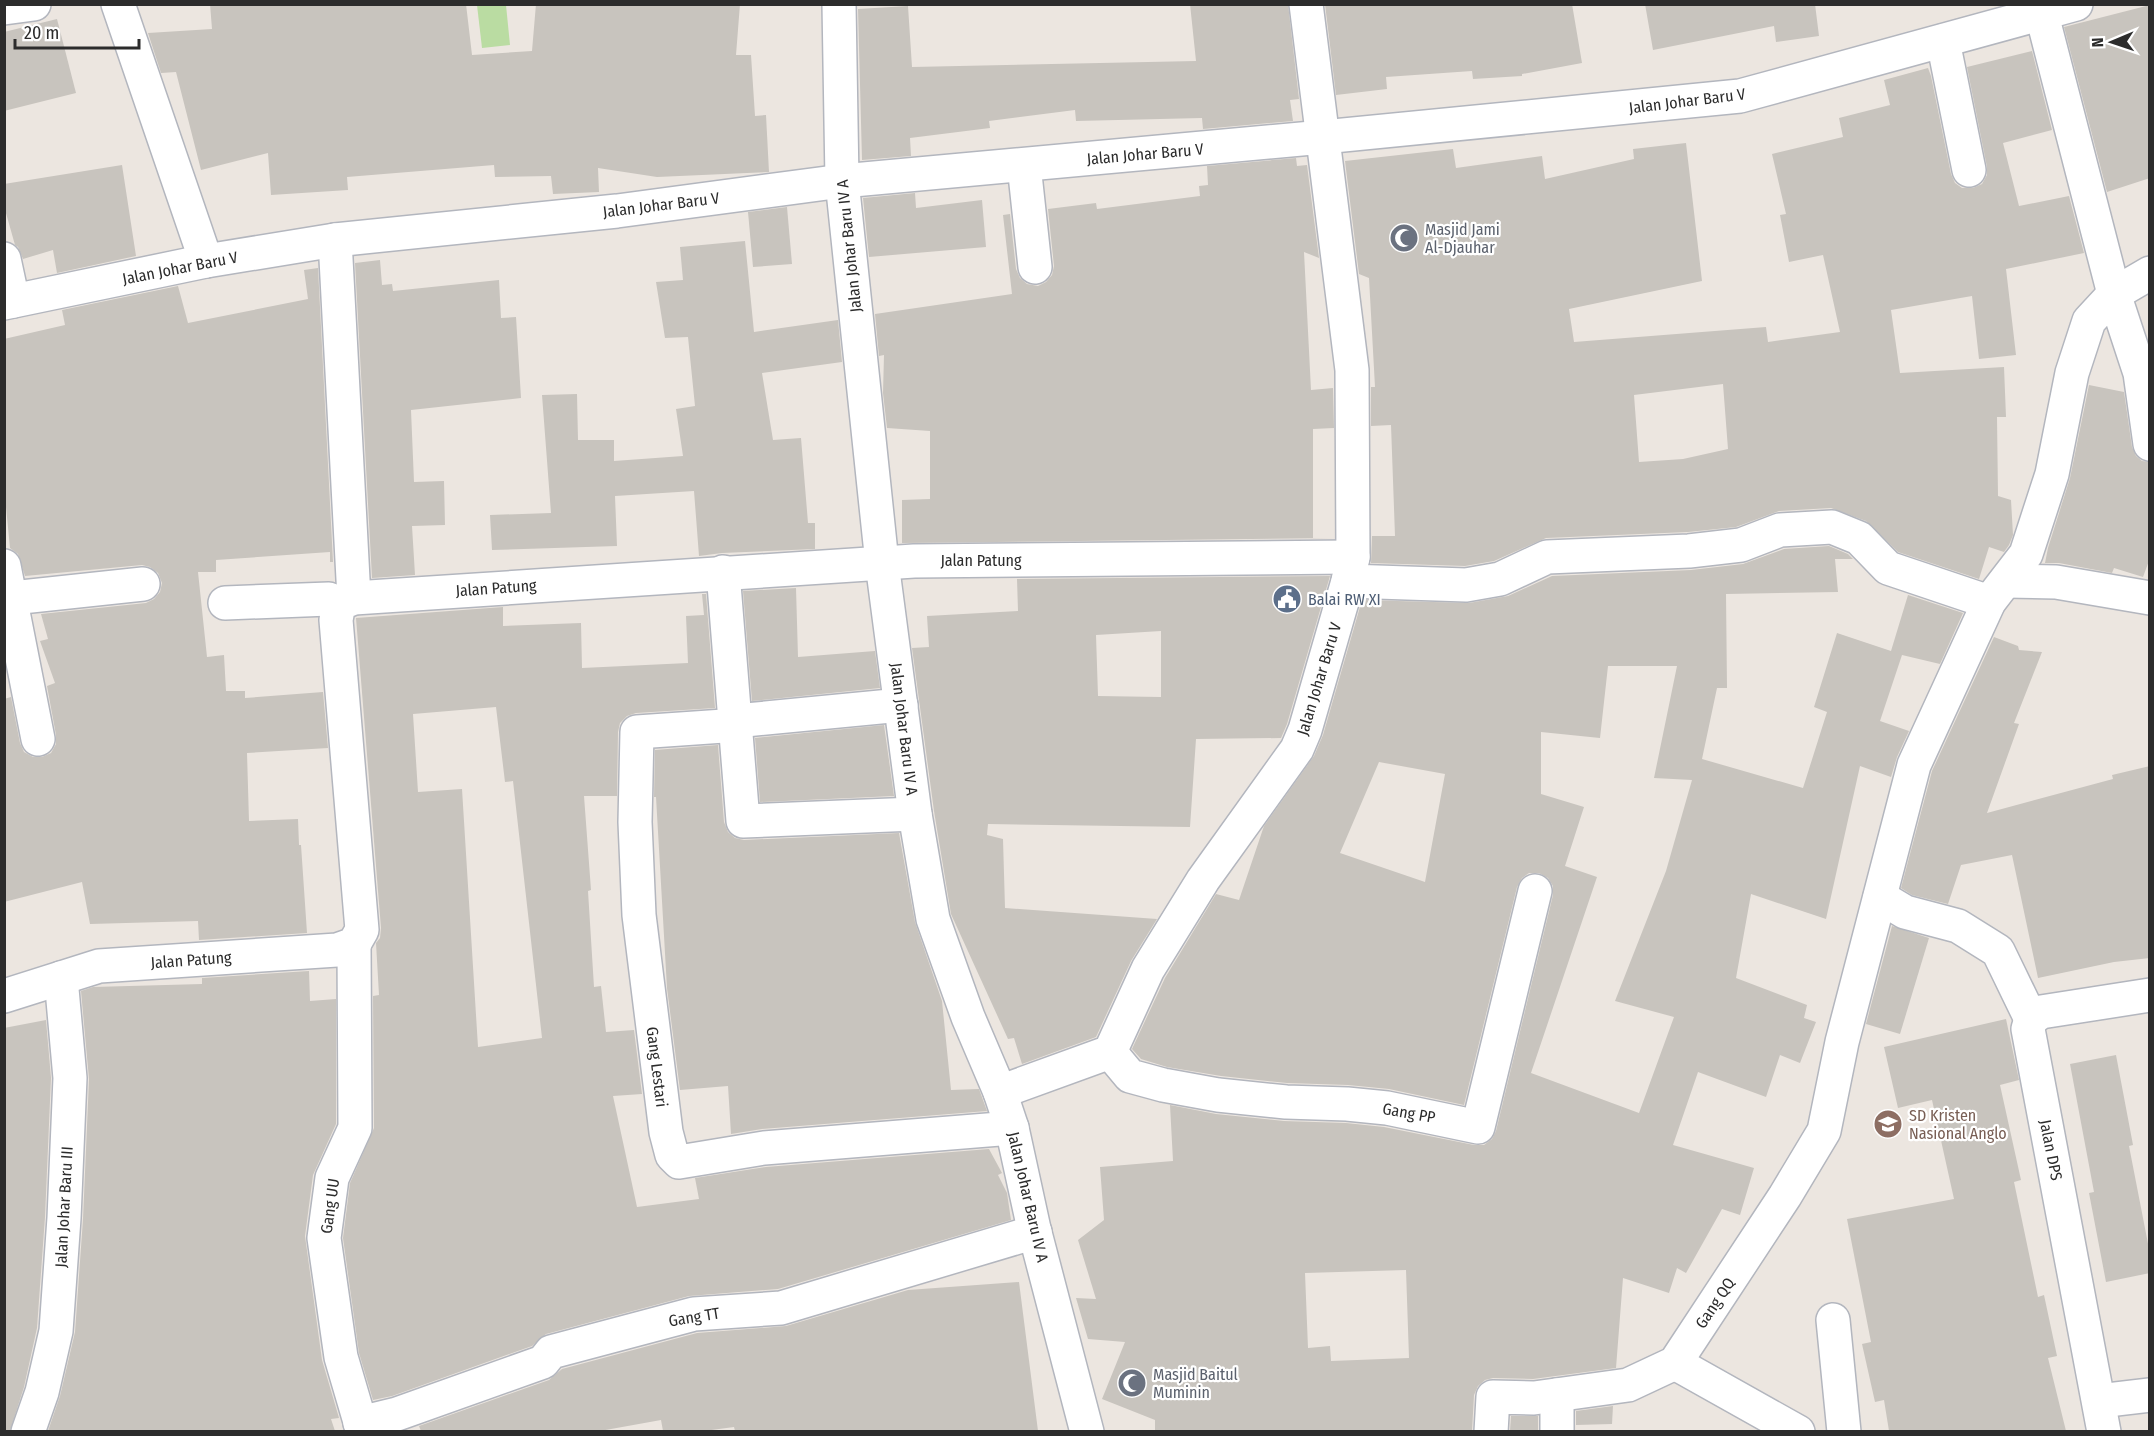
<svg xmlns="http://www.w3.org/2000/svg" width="2154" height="1436" font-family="'Fira Sans Condensed',sans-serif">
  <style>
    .green { fill: #badca2 }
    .building { fill: #c8c4be; fill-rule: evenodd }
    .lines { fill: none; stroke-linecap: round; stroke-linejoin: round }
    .minor-casing { stroke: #b3b6be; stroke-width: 36 }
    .minor { stroke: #fff; stroke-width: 33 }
    .labels { text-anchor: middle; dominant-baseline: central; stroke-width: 4.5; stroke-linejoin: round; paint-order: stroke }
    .street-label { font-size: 16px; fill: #2c2c2c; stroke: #fff }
    .worship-label { font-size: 16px; fill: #5b616d; stroke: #fff; text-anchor: start }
    .service-label { font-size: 16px; fill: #4e5e75; stroke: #fff; text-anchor: start }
    .education-label { font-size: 16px; fill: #785e54; stroke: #fff; text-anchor: start }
  </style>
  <rect width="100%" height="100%" fill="#ece6e0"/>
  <path class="green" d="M 477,5 L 506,5 L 510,45 L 482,48 Z"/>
  <g class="building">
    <path d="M 210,4 L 466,4 L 472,55 L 532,51 L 536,4 L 740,4 L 736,55 L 751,55 L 755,116 L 766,115 L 769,172 L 657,177 L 598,168 L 599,192 L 553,194 L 551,176 L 495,177 L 494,165 L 347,177 L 348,190 L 271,195 L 268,153 L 201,170 L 176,72 L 161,73 L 148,33 L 212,29 Z"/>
    <path d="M 1190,4 L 1288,4 L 1299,99 L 1290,100 L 1293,121 L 1203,129 L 1202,118 L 1076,121 L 1075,110 L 989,121 L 990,128 L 910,138 L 911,156 L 862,160 L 858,9 L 908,6 L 912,67 L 1196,61 Z"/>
    <path d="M 1325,4 L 1572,4 L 1582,63 L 1522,74 L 1522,76 L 1473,79 L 1472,71 L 1386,77 L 1387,89 L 1336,95 Z"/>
    <path d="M 1645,4 L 1815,4 L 1819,36 L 1776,42 L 1774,26 L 1653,50 Z"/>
    <path d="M 2150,5 L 2150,178 L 2107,192 L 2064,27 Z"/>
    <path d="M 57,19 L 76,93 L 4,111 L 4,32 Z"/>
    <path d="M 2032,51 L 2052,130 L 2003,143 L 2019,206 L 2069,196 L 2084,253 L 2006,269 L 2016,355 L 1979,359 L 1972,296 L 1891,310 L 1900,373 L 2004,367 L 2006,417 L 1997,417 L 1998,496 L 2011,500 L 2013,535 L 2009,545 L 2004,552 L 1989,547 L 1979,579 L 1898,552 L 1866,521 L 1831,508 L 1779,511 L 1736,527 L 1688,532 L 1546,538 L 1494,561 L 1465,566 L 1371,563 L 1372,536 L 1395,536 L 1391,425 L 1371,426 L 1371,387 L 1375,387 L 1369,278 L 1359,274 L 1345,161 L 1453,149 L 1456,168 L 1542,156 L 1545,179 L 1634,159 L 1633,149 L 1686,143 L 1702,281 L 1569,309 L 1574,342 L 1766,327 L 1768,342 L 1840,332 L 1823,255 L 1789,262 L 1780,215 L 1786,214 L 1772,154 L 1843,137 L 1839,118 L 1890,105 L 1884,80 L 1928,68 L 1931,76 L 1951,174 L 1955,183 L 1962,188 L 1973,188 L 1982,184 L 1987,175 L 1987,167 L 1967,67 ZM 1723,384 L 1728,449 L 1683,459 L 1639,462 L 1634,395 Z"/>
    <path d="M 1296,158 L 1297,166 L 1307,165 L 1319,258 L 1304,252 L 1311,390 L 1333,388 L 1334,428 L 1313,429 L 1313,538 L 1334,538 L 902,543 L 902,500 L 930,499 L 930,431 L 887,428 L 883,393 L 884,355 L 879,356 L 875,314 L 1012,294 L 1003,215 L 1010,214 L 1016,269 L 1020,278 L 1027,284 L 1038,286 L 1046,282 L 1052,275 L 1054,266 L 1048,209 L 1096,203 L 1097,209 L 1200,196 L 1199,186 L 1208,185 L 1207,166 Z"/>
    <path d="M 122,165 L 136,256 L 57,273 L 53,250 L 23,259 L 18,247 L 15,245 L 4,206 L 4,184 Z"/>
    <path d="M 915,193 L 916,208 L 982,200 L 986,247 L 869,257 L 863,198 Z"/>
    <path d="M 787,207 L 792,264 L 753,267 L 748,212 Z"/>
    <path d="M 745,241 L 754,332 L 838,320 L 842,362 L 762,373 L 773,440 L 801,438 L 808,523 L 815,523 L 815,549 L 722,553 L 699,556 L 694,491 L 615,496 L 617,546 L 492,550 L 490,515 L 551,513 L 542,395 L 577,394 L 578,440 L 614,440 L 614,461 L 683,456 L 676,409 L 695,406 L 688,337 L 665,338 L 656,282 L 683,280 L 680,247 Z"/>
    <path d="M 380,260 L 382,285 L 392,284 L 393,291 L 499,280 L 501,318 L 516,317 L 521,398 L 411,410 L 414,482 L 444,481 L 445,525 L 412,526 L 415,575 L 372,578 L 355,263 Z"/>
    <path d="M 318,268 L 333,562 L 330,562 L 330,552 L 216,560 L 216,572 L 198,572 L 207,657 L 224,655 L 226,691 L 245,691 L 245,698 L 323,692 L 328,748 L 247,753 L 249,821 L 298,819 L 299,845 L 301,845 L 307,933 L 199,940 L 198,921 L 90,924 L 82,882 L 4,902 L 4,699 L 11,697 L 20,743 L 24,752 L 33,757 L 42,757 L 51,753 L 56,744 L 56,735 L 47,686 L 55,683 L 40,641 L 48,639 L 41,614 L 146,603 L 154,599 L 160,592 L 162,583 L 158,573 L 150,567 L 142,565 L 25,576 L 18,554 L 10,548 L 6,507 L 4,507 L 4,339 L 65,325 L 62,310 L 178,286 L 188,323 L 308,299 L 304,270 Z"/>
    <path d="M 2089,385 L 2124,392 L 2132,447 L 2136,456 L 2142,461 L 2150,462 L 2150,558 L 2143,577 L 2114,568 L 2112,573 L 2059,563 L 2045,563 L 2048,548 L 2070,478 Z"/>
    <path d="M 1829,546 L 1848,554 L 1853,559 L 1835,559 L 1838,592 L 1726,594 L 1727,688 L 1717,688 L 1702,759 L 1803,788 L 1827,712 L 1814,707 L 1837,633 L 1891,651 L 1908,595 L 1963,613 L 1940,664 L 1902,655 L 1880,721 L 1909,731 L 1897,757 L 1891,777 L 1860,766 L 1826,919 L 1751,894 L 1736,978 L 1807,1005 L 1804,1018 L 1816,1022 L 1800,1063 L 1780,1055 L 1766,1097 L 1698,1072 L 1673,1145 L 1754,1168 L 1740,1215 L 1722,1209 L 1686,1273 L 1677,1268 L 1669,1293 L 1623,1278 L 1616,1368 L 1533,1379 L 1493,1378 L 1485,1380 L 1478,1386 L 1474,1395 L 1472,1431 L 1155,1431 L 1155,1420 L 1102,1399 L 1125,1342 L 1088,1339 L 1076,1298 L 1096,1299 L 1078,1240 L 1104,1220 L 1100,1167 L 1173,1161 L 1170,1105 L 1216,1114 L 1284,1121 L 1346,1123 L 1384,1127 L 1474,1145 L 1484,1145 L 1492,1139 L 1496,1131 L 1553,895 L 1553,886 L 1548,878 L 1539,873 L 1529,873 L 1522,878 L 1517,887 L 1464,1105 L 1389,1089 L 1348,1085 L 1287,1083 L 1221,1076 L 1167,1067 L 1141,1059 L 1132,1049 L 1165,978 L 1216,894 L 1239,900 L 1264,826 L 1314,756 L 1323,735 L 1362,600 L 1469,603 L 1508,596 L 1552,576 L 1691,570 L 1743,564 L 1784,549 ZM 1608,666 L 1677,666 L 1654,778 L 1692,780 L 1666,871 L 1615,1001 L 1674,1017 L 1639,1113 L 1531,1073 L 1597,877 L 1565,866 L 1584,807 L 1541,794 L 1541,732 L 1600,738 ZM 1379,762 L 1445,774 L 1425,882 L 1340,853 ZM 1406,1270 L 1409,1358 L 1331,1361 L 1330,1346 L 1308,1348 L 1305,1273 Z"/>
    <path d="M 1330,576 L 1287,724 L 1281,738 L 1196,739 L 1190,827 L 988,824 L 987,835 L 1003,839 L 1005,908 L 1157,919 L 1131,961 L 1096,1037 L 1022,1064 L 1014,1038 L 1008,1039 L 951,914 L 934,811 L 912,648 L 929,647 L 927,616 L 1018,611 L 1017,579 ZM 1161,631 L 1161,697 L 1098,696 L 1096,635 Z"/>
    <path d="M 796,588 L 798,657 L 875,651 L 880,688 L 752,701 L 743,591 Z"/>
    <path d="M 702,594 L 706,594 L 715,708 L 636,713 L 627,716 L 620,723 L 618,732 L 617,796 L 584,796 L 591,890 L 588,891 L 594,987 L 601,986 L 606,1032 L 634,1030 L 642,1094 L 613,1096 L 637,1207 L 699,1199 L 695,1178 L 766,1167 L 989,1149 L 1002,1173 L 998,1175 L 1007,1193 L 1011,1220 L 778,1289 L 689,1296 L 546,1334 L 532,1346 L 392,1396 L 373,1400 L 359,1353 L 343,1238 L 350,1183 L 374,1128 L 373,996 L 379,995 L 376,943 L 380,938 L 381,928 L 356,618 L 503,607 L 503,626 L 581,623 L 582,668 L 688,663 L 686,616 L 704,615 ZM 496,707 L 505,782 L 513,781 L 542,1038 L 478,1047 L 462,789 L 418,792 L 413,714 Z"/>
    <path d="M 1994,637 L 2018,646 L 2019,650 L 2042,652 L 2014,723 L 2019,724 L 1987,813 L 2113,779 L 2112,775 L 2150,766 L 2150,958 L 2114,962 L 2038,978 L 2012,855 L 1961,865 L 1948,904 L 1912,895 L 1901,888 L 1932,771 Z"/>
    <path d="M 884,725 L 894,796 L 760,802 L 755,738 Z"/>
    <path d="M 718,745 L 724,822 L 728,832 L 735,838 L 744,840 L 899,833 L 915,922 L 942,1001 L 951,1090 L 979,1089 L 987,1111 L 762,1129 L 731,1134 L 728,1086 L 680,1090 L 667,988 L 656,797 L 654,797 L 655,750 Z"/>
    <path d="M 1892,926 L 1929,938 L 1900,1034 L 1866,1024 Z"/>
    <path d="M 309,971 L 310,1001 L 336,999 L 336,1124 L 313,1175 L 305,1236 L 322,1360 L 339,1418 L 331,1419 L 335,1431 L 48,1431 L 60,1396 L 75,1332 L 83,1219 L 89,1079 L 81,991 L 93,987 L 202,984 L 202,978 Z"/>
    <path d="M 2006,1019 L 2019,1080 L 2000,1085 L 2021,1180 L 2014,1182 L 2038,1297 L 2044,1295 L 2057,1356 L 2048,1358 L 2066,1431 L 1889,1431 L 1884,1400 L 1875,1402 L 1862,1344 L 1871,1342 L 1847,1219 L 1954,1199 L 1932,1100 L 1898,1108 L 1884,1047 Z"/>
    <path d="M 46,1020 L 51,1078 L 45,1217 L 37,1328 L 24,1387 L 10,1431 L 4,1431 L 4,1028 Z"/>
    <path d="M 2116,1055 L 2133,1145 L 2129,1146 L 2150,1254 L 2150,1273 L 2106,1282 L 2089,1193 L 2094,1192 L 2070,1064 Z"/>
    <path d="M 1019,1282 L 1038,1431 L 735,1431 L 734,1427 L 704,1431 L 663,1431 L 661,1420 L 600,1431 L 421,1431 L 419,1426 L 549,1380 L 562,1369 L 697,1333 L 786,1326 L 908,1290 Z"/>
    <path d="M 1613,1406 L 1612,1424 L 1576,1425 L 1576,1411 Z"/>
    <path d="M 1511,1416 L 1538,1416 L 1538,1431 L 1510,1431 Z"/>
  </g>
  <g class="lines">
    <g class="minor-casing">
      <g id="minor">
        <path d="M 118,4 L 206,261"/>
        <path d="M 839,4 L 842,181 L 882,563 L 915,814 L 933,919 L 968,1017 L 1000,1092 L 1012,1128 L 1034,1229 L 1087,1432"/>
        <path d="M 4,8 L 34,4"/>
        <path d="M 2042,15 L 2114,294 L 2140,373 L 2150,444"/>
        <path d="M 1943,41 L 1969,170"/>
        <path d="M 1024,165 L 1035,267"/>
        <path d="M 335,240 L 354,598"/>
        <path d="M 4,259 L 13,301"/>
        <path d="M 4,303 L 206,261 L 335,240 L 617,211 L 842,181 L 1323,137 L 1740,96 L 2076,4"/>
        <path d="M 4,566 L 38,739"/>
        <path d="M 723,572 L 743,821 L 915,814"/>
        <path d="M 1348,581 L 1466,585 L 1500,579 L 1547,557 L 1689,551 L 1741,545 L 1780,530 L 1832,527 L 1859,538 L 1888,568 L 1989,602"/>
        <path d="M 2006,581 L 2056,582 L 2150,598"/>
        <path d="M 12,598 L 143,584"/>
        <path d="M 225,603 L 329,599 L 339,604"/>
        <path d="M 901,705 L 735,721 L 724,726 L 637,732 L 635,822 L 639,915 L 666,1132 L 672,1155 L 679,1162 L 764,1148 L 1012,1128"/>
        <path d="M 1880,897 L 1905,912 L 1958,926 L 1998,951 L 2031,1019"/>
        <path d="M 354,944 L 355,1128 L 332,1178 L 324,1238 L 341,1357 L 363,1432"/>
        <path d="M 4,996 L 99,966 L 337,950 L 354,944 L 362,930 L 336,620 L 339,604 L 354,598 L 914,561 L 1353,557"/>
        <path d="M 1110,1052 L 1130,1076 L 1163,1085 L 1218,1095 L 1286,1102 L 1347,1104 L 1387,1108 L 1478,1127 L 1535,891"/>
        <path d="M 1000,1092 L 1110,1052 L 1148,969 L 1203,880 L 1297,749 L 1305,730 L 1348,581 L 1353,557 L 1352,370 L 1306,4"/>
        <path d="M 1833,1320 L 1844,1432"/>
        <path d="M 1675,1363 L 1798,1432"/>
        <path d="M 2099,1401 L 2150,1395"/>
        <path d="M 360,1423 L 397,1414 L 543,1362 L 551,1352 L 694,1314 L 781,1308 L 1035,1232"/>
        <path d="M 28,1432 L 42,1392 L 56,1331 L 64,1218 L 70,1078 L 61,978"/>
        <path d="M 1491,1432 L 1493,1397 L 1534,1398 L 1628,1385 L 1675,1363 L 1785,1196 L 1824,1131 L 1842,1042 L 1914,765 L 1989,602 L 2026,554 L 2052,474 L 2072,373 L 2089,321 L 2114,294 L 2150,273"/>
        <path d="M 1557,1432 L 1557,1395"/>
        <path d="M 2104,1432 L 2028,1029 L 2031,1019 L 2041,1012 L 2150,995"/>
      </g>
    </g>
    <use href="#minor" class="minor"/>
  </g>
  <defs>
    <g id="mosque-disc" transform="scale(1.5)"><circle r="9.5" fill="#6b7280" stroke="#fff"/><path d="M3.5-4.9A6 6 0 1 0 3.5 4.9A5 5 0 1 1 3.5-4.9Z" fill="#fff"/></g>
    <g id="civic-disc" transform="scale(1.5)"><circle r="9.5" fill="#5c6f8a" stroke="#fff"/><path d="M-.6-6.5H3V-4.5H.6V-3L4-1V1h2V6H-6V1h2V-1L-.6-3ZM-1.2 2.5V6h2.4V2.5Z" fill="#fff"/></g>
    <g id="school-disc" transform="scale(1.5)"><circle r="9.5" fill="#8d6e63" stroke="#fff"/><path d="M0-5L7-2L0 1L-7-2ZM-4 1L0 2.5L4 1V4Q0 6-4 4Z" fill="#fff"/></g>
  </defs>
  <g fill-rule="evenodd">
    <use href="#mosque-disc" x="1404" y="238"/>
    <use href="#civic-disc" x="1287" y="599"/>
    <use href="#school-disc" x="1888" y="1124"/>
    <use href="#mosque-disc" x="1132" y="1383"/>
  </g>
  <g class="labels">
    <g class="street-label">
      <text transform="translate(1687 101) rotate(-7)">Jalan Johar Baru V</text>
      <text transform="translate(1145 154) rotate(-5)">Jalan Johar Baru V</text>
      <text transform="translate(661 205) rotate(-7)">Jalan Johar Baru V</text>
      <text transform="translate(849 246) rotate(-96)">Jalan Johar Baru IV A</text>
      <text transform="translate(180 268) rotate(-11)">Jalan Johar Baru V</text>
      <text x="981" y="560">Jalan Patung</text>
      <text transform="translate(496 588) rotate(-4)">Jalan Patung</text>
      <text transform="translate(1319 679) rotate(-73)">Jalan Johar Baru V</text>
      <text transform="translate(904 729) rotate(83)">Jalan Johar Baru IV A</text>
      <text transform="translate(191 960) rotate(-4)">Jalan Patung</text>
      <text transform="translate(657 1067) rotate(83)">Gang Lestari</text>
      <text transform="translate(1409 1113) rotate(10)">Gang PP</text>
      <text transform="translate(2051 1150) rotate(79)">Jalan DPS</text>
      <text transform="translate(1028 1197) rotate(77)">Jalan Johar Baru IV A</text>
      <text transform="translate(330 1206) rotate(-82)">Gang UU</text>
      <text transform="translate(64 1207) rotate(-87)">Jalan Johar Baru III</text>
      <text transform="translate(1715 1303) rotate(-56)">Gang QQ</text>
      <text transform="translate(694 1317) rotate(-9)">Gang TT</text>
    </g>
    <g class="worship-label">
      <text x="1425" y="229">Masjid Jami<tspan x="1425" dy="18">Al-Djauhar</tspan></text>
      <text x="1153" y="1374">Masjid Baitul<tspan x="1153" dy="18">Muminin</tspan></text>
    </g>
    <g class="service-label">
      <text x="1308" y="599">Balai RW XI</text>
    </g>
    <g class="education-label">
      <text x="1909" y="1115">SD Kristen<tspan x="1909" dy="18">Nasional Anglo</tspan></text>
    </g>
  </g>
  <rect width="2154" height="1436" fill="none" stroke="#2c2c2c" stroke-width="12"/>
  <g transform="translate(2112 42) rotate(268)" stroke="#ffffff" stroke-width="4.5" paint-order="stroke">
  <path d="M0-4.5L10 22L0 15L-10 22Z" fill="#2c2c2c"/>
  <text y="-9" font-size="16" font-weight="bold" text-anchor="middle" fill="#2c2c2c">N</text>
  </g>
  <path d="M15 39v9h124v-9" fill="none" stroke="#2c2c2c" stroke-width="3"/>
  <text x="24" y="39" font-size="18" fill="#2c2c2c" stroke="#ffffff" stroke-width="4.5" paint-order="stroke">20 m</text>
</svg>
